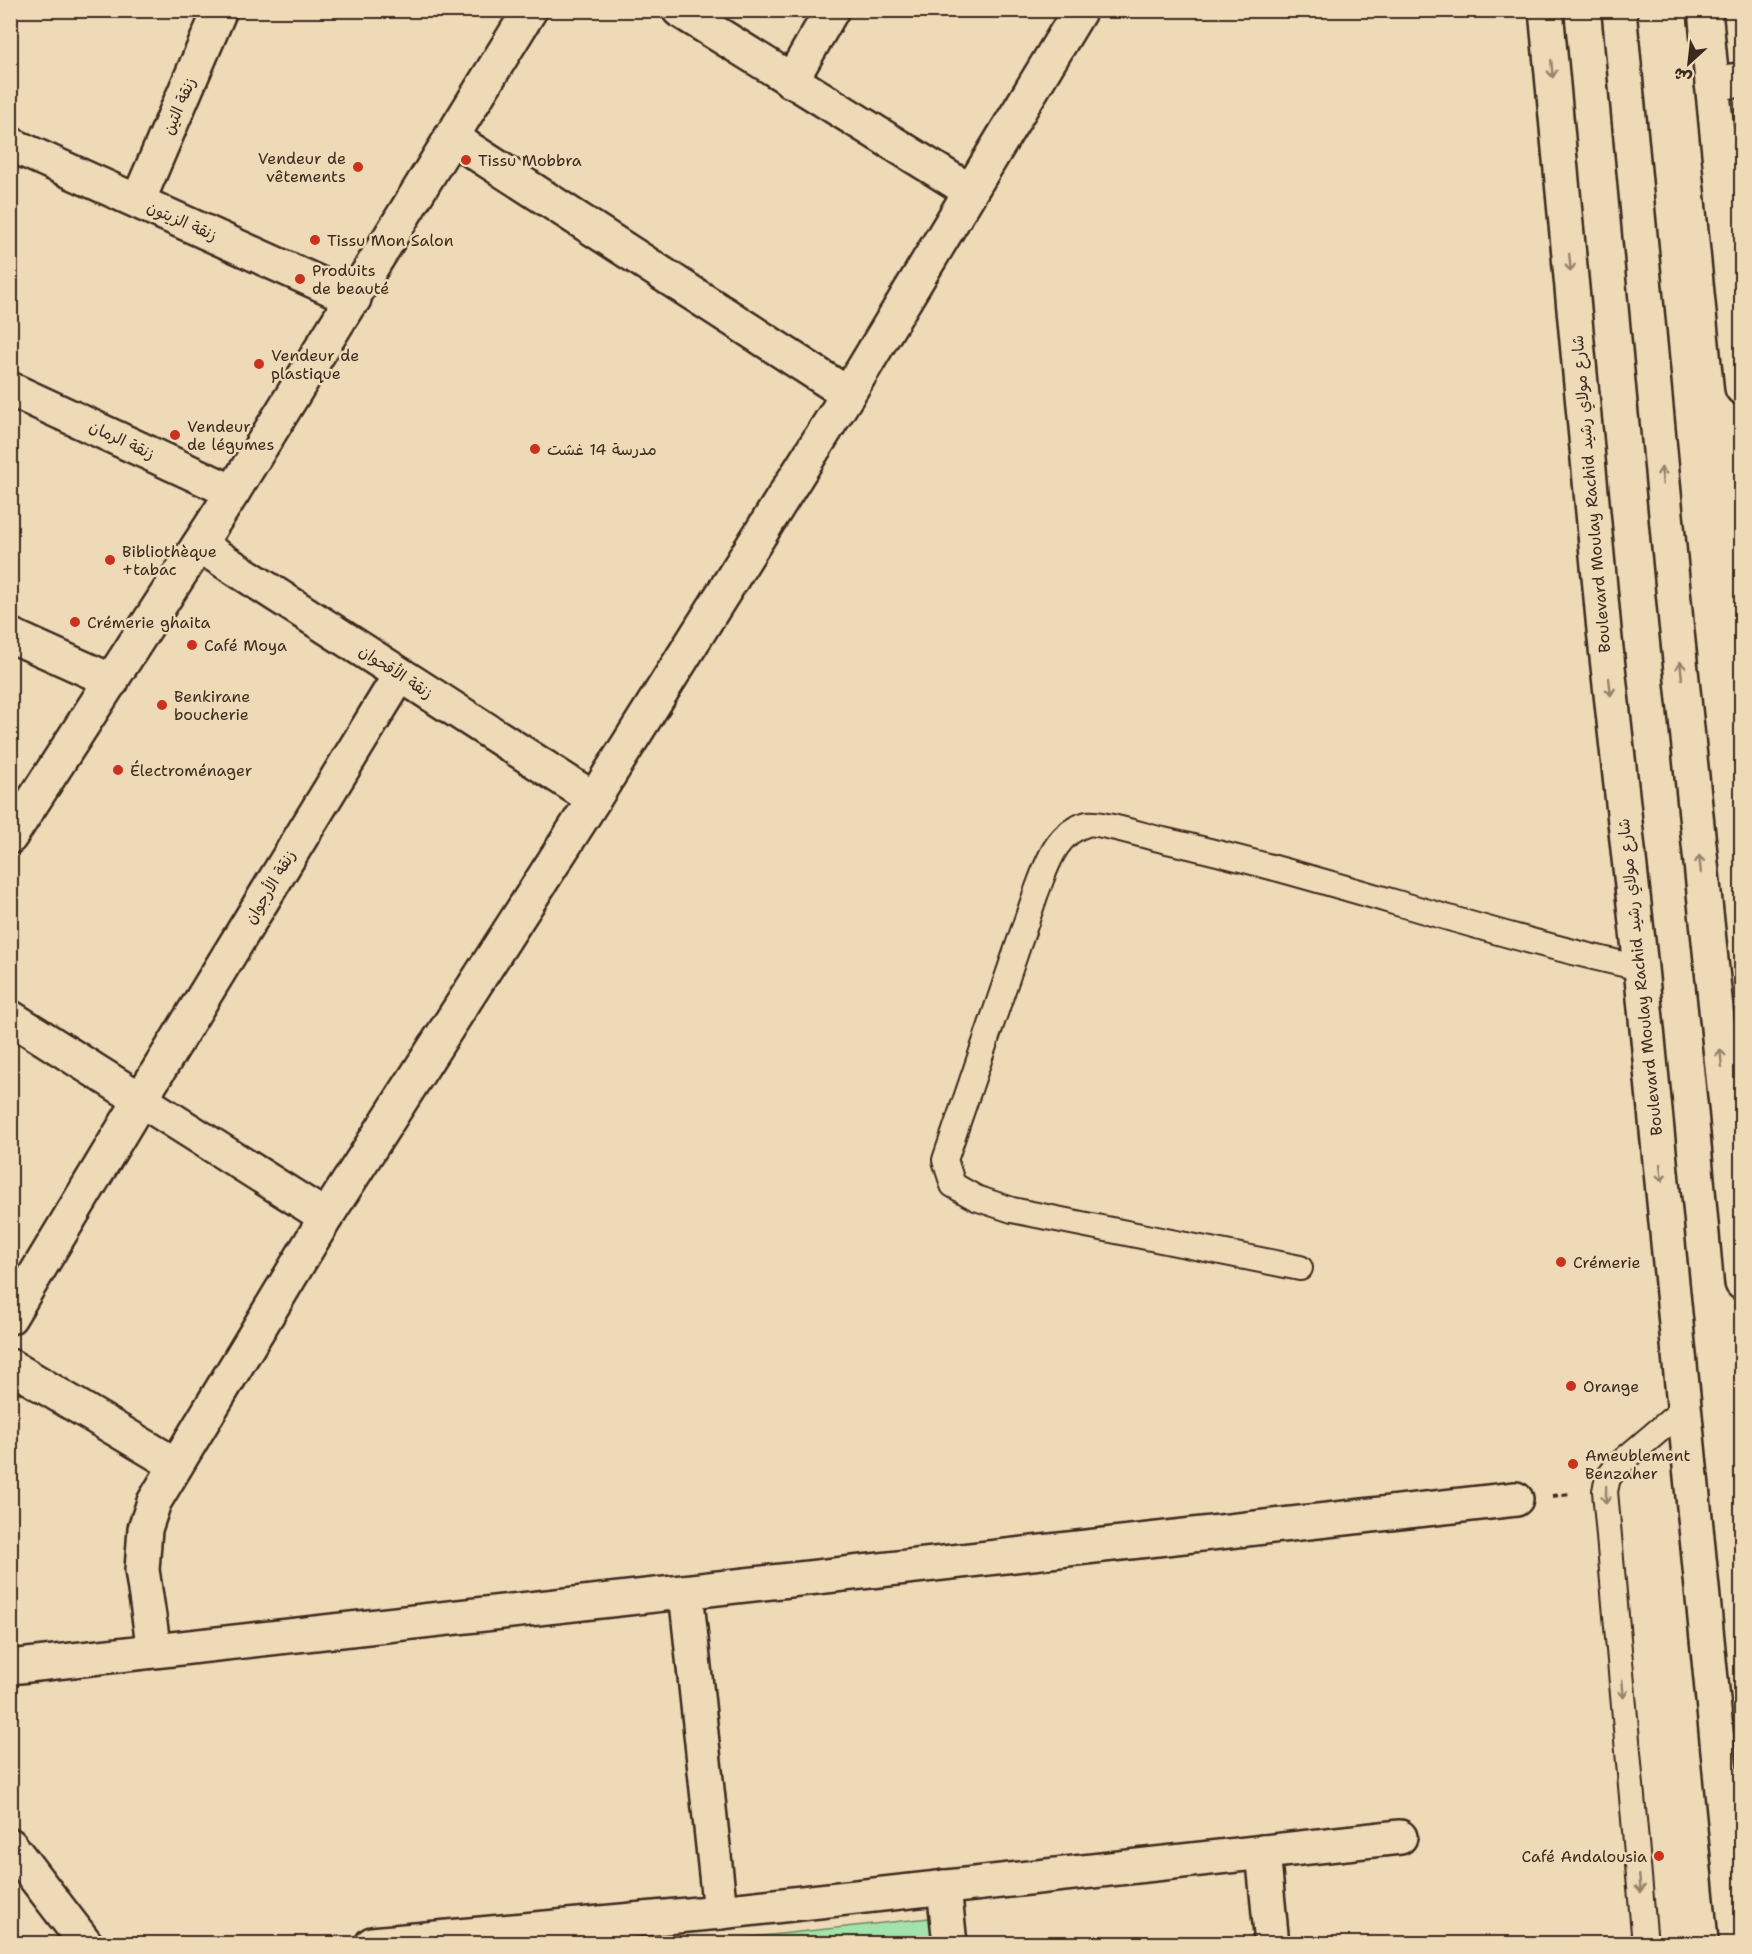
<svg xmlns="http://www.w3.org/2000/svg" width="1752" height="1954" font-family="'Shantell Sans','Playpen Sans Arabic',sans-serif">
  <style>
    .green { fill: #a2e2ab; stroke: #6e8664; stroke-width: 1.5 }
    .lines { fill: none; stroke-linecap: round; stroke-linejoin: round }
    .service-casing { stroke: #3b2a1e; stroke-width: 28 }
    .minor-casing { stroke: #3b2a1e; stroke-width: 38 }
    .tertiary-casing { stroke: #3b2a1e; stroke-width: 38 }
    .primary-casing { stroke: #3b2a1e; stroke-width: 38 }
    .path { stroke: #3b2a1e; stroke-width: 4; stroke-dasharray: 6 4.5; stroke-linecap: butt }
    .service { stroke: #efdab8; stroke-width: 24 }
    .minor { stroke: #efdab8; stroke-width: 33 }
    .tertiary { stroke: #efdab8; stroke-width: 33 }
    .primary { stroke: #efdab8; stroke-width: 33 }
    .oneway { stroke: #95826b }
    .poi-dot { fill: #c8321e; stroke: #efdab8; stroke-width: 2 }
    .labels { text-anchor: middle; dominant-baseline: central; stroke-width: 5; stroke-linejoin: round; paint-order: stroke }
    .street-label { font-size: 16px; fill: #3b2a1e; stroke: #efdab8 }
    .poi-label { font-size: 16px; fill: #3b2a1e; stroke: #efdab8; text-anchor: start }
  </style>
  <rect width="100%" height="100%" fill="#efdab8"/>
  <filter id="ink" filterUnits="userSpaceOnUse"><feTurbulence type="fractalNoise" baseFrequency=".0167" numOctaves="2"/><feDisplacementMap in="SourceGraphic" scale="12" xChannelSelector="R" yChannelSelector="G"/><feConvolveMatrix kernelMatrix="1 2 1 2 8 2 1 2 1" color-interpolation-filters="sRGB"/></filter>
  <g filter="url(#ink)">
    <path class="green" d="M 947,1916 L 948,1943 L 696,1943 Z"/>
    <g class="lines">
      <g class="service-casing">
        <g id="service">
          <path d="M 1300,1268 L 1012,1210 L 976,1198 L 953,1185 L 945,1160 L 1036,893 C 1047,865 1055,833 1087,824 C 1097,821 1149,837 1163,840 C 1324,876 1480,933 1641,968"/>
          <path d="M 1645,1944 L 1605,1491 L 1608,1478 L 1617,1466 L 1685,1408"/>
        </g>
      </g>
      <g class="minor-casing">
        <g id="minor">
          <path d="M 679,10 L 970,191"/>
          <path d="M 1705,10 L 1742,388"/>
          <path d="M 791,81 L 832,10"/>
          <path d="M 1712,83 L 1742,80"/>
          <path d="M 451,137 L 848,394"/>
          <path d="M 10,144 L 354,299"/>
          <path d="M 138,201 L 220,10"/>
          <path d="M 10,389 L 233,492"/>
          <path d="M 199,545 L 594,799"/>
          <path d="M 10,635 L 112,681"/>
          <path d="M 10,837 L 233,492 L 530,10"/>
          <path d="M 10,1017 L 326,1217"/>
          <path d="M 10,1317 L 141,1099 L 400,675"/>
          <path d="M 10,1366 L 176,1465"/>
          <path d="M 686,1592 L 720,1912"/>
          <path d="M 154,1650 L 142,1570 L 145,1529 L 154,1502 L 326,1217 L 594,799 L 848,394 L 1080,10"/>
          <path d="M 10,1667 L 1516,1499"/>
          <path d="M 1263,1852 L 1272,1944"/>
          <path d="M 944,1887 L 950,1944"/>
          <path d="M 372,1944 L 720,1912 L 1400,1837"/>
        </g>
      </g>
      <g class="tertiary-casing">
        <path id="tertiary" d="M 10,1845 L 86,1944"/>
      </g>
      <g class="primary-casing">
        <g id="primary">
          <path d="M 1546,10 L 1604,630 L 1641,968 L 1737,1944"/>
          <path d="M 1619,10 L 1676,622 L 1726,1105 L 1742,1283"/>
        </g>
      </g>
      <path class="path" d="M 1552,1496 L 1571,1494"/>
      <use href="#service" class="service"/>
      <use href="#minor" class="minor"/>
      <use href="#tertiary" class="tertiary"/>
      <use href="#primary" class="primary"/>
    </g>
    <defs><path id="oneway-shaft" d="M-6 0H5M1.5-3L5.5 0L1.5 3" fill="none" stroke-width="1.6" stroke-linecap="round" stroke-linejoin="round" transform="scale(1.5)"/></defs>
    <g class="oneway">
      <use href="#oneway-shaft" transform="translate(1552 69) rotate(85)"/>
      <use href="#oneway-shaft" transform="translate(1570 263) rotate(85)"/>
      <use href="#oneway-shaft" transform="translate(1662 476) rotate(-95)"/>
      <use href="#oneway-shaft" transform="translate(1681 670) rotate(-96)"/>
      <use href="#oneway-shaft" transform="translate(1610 687) rotate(84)"/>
      <use href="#oneway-shaft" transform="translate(1700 864) rotate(-96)"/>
      <use href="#oneway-shaft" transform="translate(1721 1058) rotate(-96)"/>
      <use href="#oneway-shaft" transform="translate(1661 1173) rotate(84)"/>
      <use href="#oneway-shaft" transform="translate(1606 1495) rotate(91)"/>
      <use href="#oneway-shaft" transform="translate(1623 1689) rotate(85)"/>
      <use href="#oneway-shaft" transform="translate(1640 1884) rotate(85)"/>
    </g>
  </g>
  <g class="poi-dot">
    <circle cx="466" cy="160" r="6"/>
    <circle cx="358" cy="167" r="6"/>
    <circle cx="315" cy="240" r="6"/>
    <circle cx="300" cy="279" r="6"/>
    <circle cx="259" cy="364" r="6"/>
    <circle cx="175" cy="435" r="6"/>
    <circle cx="535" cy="449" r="6"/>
    <circle cx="110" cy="560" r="6"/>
    <circle cx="75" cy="622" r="6"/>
    <circle cx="192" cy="645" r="6"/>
    <circle cx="162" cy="705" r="6"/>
    <circle cx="118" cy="770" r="6"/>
    <circle cx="1561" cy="1262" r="6"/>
    <circle cx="1571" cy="1386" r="6"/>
    <circle cx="1573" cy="1464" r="6"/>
    <circle cx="1659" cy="1856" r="6"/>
  </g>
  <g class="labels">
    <g class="street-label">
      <text transform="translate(179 106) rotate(-67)">زنقة التين</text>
      <text transform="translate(182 221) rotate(24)">زنقة الزيتون</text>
      <text transform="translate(122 440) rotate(25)">زنقة الرمان</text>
      <text transform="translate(1591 494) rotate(-95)">Boulevard Moulay Rachid شارع مولاي رشيد</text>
      <text transform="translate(396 672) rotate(33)">زنقة الأقحوان</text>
      <text transform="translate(270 887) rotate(-59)">زنقة الأرجوان</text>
      <text transform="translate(1640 977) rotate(-96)">Boulevard Moulay Rachid شارع مولاي رشيد</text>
    </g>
    <g class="poi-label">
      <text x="346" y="158" text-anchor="end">Vendeur de<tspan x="346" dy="18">vêtements</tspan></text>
      <text x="478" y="160">Tissu Mobbra</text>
      <text x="327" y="240">Tissu Mon Salon</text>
      <text x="312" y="270">Produits<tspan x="312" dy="18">de beauté</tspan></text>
      <text x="271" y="355">Vendeur de<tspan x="271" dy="18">plastique</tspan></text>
      <text x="187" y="426">Vendeur<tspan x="187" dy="18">de légumes</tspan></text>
      <text x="547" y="449">مدرسة 14 غشت</text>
      <text x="122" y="551">Bibliothèque<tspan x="122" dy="18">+tabac</tspan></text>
      <text x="87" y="622">Crémerie ghaita</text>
      <text x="204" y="645">Café Moya</text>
      <text x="174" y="696">Benkirane<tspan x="174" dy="18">boucherie</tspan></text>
      <text x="130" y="770">Électroménager</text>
      <text x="1573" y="1262">Crémerie</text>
      <text x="1583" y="1386">Orange</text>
      <text x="1585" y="1455">Ameublement<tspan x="1585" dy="18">Benzaher</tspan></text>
      <text x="1647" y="1856" text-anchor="end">Café Andalousia</text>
    </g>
  </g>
  <rect width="1752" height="1954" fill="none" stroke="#efdab8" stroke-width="36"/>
  <rect x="18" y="18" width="1716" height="1918" fill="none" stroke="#3b2a1e" stroke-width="2" filter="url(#ink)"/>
  <g transform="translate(1689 63) rotate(207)" stroke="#efdab8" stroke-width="4.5" paint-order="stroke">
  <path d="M0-4.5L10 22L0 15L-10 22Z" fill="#3b2a1e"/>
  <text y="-9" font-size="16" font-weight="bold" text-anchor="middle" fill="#3b2a1e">ش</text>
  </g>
</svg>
